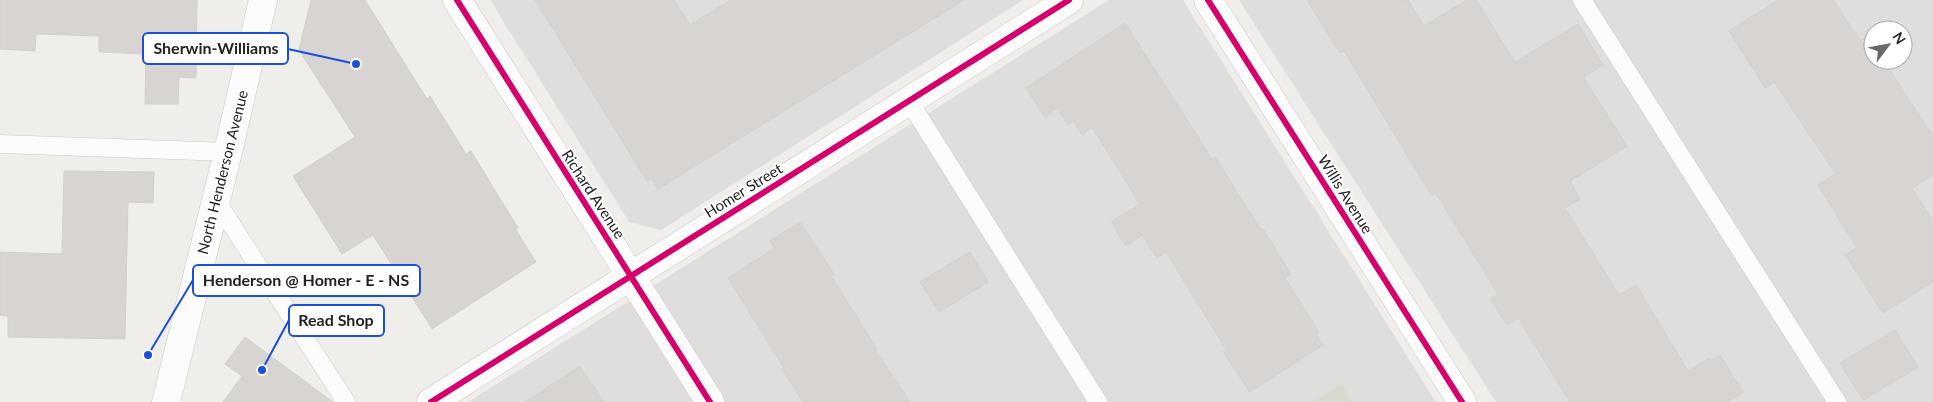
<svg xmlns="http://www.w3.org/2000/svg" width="1933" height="402" font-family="Lato,sans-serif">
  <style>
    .residential { fill: #dfdedc; fill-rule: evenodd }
    .construction { fill: #d9d9cd }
    .building { fill: #d7d4d2; stroke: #d3d0cc }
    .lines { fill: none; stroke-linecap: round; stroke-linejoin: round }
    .service-casing { stroke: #c9c8c7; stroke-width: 19 }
    .minor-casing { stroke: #c9c8c7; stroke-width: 29 }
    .tertiary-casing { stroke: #c9c8c7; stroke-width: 29 }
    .service { stroke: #fdfcfc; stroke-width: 18 }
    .minor { stroke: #fdfcfc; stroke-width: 28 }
    .tertiary { stroke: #fdfcfc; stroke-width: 28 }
    .cycleway-casing { stroke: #fff; stroke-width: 9 }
    .cycleway { stroke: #d6006c; stroke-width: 6 }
    .labels { text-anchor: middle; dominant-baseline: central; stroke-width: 4; stroke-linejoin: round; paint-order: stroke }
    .street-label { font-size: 15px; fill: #222; stroke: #fff }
    .leader { fill: none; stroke: #1d4ed8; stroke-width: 2 }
    .callout-dot { fill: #1d4ed8; stroke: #fff; stroke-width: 2 }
    .callout { fill: #fff; stroke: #1d4ed8; stroke-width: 2 }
    .callout-label { font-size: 16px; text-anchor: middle; font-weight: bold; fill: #222 }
  </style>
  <rect width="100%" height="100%" fill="#f0eeeb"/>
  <g class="residential">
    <path d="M 490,0 L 1023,0 L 661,230 L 629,222 Z"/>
    <path d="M 1109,0 L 1183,0 L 1436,402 L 468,402 Z"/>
    <path d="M 1239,0 L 1933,0 L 1933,402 L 1496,402 ZM 1873,30 L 1903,30 L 1903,60 L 1873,60 Z"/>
  </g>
  <path class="construction" d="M 1341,384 L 1352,402 L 1314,402 Z"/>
  <g class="building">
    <path d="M 0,0 L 197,0 L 196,78 L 179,77 L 178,104 L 145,104 L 146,54 L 99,52 L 99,36 L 36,34 L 35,51 L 0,49 Z"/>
    <path d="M 311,0 L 365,0 L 427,99 L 430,96 L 466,154 L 471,151 L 518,228 L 516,230 L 536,262 L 432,329 L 373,235 L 342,254 L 293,176 L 355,137 L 299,50 Z"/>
    <path d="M 535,0 L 674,0 L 690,25 L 731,0 L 964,0 L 658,189 L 651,178 L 647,181 Z"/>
    <path d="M 1307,0 L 1408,0 L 1424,26 L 1467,0 L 1476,0 L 1515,62 L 1578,24 L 1603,65 L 1583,77 L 1627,146 L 1570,181 L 1580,199 L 1565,208 L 1619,295 L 1636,285 L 1688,371 L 1709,358 L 1711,360 L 1720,355 L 1743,392 L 1728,402 L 1570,402 L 1518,318 L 1507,325 L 1490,299 L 1498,294 L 1436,193 L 1432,196 L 1344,51 L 1340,53 Z"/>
    <path d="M 1778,0 L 1833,0 L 1860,41 L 1868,36 L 1873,44 L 1873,60 L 1883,60 L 1933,136 L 1933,175 L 1912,188 L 1933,221 L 1933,282 L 1883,313 L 1845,255 L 1857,248 L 1818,185 L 1836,174 L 1774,82 L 1765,88 L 1729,31 Z"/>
    <path d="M 1125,23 L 1212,159 L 1215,157 L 1261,230 L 1263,229 L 1291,274 L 1285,278 L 1319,332 L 1316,334 L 1323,345 L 1250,392 L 1224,353 L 1227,351 L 1166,252 L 1157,258 L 1142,235 L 1126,246 L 1111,222 L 1140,204 L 1092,127 L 1082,135 L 1073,121 L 1068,125 L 1057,108 L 1045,117 L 1026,88 Z"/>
    <path d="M 64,171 L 154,172 L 153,203 L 128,202 L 125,339 L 8,337 L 8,316 L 0,315 L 0,252 L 62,254 Z"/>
    <path d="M 800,222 L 834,274 L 831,276 L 877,349 L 875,350 L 910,402 L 803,402 L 782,369 L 784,368 L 728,278 L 775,248 L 770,241 Z"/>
    <path d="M 970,252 L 988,282 L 939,312 L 920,282 Z"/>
    <path d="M 1895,330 L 1918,367 L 1863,400 L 1840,363 Z"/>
    <path d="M 245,337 L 333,402 L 223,402 L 242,376 L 225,364 Z"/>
    <path d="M 580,366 L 604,402 L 525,402 Z"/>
  </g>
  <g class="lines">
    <g class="service-casing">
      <g id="service">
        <path d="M 1582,0 L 1837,402"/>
        <path d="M 909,101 L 1098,402"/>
        <path d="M 0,144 L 228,152"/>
        <path d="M 215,199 L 346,402"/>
      </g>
    </g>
    <g class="minor-casing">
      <g id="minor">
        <path d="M 457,0 L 710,402"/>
        <path d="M 1208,0 L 1462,402"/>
        <path d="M 431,402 L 1069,0"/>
      </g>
    </g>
    <g class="tertiary-casing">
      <path id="tertiary" d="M 166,402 L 228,152 L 263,0"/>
    </g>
    <use href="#service" class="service"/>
    <use href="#minor" class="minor"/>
    <use href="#tertiary" class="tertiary"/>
    <g class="cycleway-casing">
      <g id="cycleway">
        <path d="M 457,0 L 710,402"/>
        <path d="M 1208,0 L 1462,402"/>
        <path d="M 431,402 L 1069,0"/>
      </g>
    </g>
    <use href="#cycleway" class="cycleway"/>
  </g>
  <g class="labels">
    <g class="street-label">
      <text transform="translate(222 172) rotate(-76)">North Henderson Avenue</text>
      <text transform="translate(743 190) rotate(-32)">Homer Street</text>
      <text transform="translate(594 194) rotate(57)">Richard Avenue</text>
      <text transform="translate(1346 194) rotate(58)">Willis Avenue</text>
    </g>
  </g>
  <path class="leader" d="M356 64L288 49M148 355L193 280M262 370L289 320"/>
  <g class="callout-dot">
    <circle cx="356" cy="64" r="5"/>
    <circle cx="148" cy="355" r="5"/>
    <circle cx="262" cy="370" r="5"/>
  </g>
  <g class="callout">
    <rect x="143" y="33" width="145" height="31" rx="5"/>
    <rect x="193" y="265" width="227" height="31" rx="5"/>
    <rect x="289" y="305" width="95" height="31" rx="5"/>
  </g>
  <g class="callout-label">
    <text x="216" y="54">Sherwin-Williams</text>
    <text x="306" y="286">Henderson @ Homer - E - NS</text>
    <text x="336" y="326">Read Shop</text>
  </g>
  <g transform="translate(1888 45) rotate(58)"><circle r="24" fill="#ffffff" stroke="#a7a7a7"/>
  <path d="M0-4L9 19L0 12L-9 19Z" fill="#6a6968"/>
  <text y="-8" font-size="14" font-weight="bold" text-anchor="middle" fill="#222222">N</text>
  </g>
</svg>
